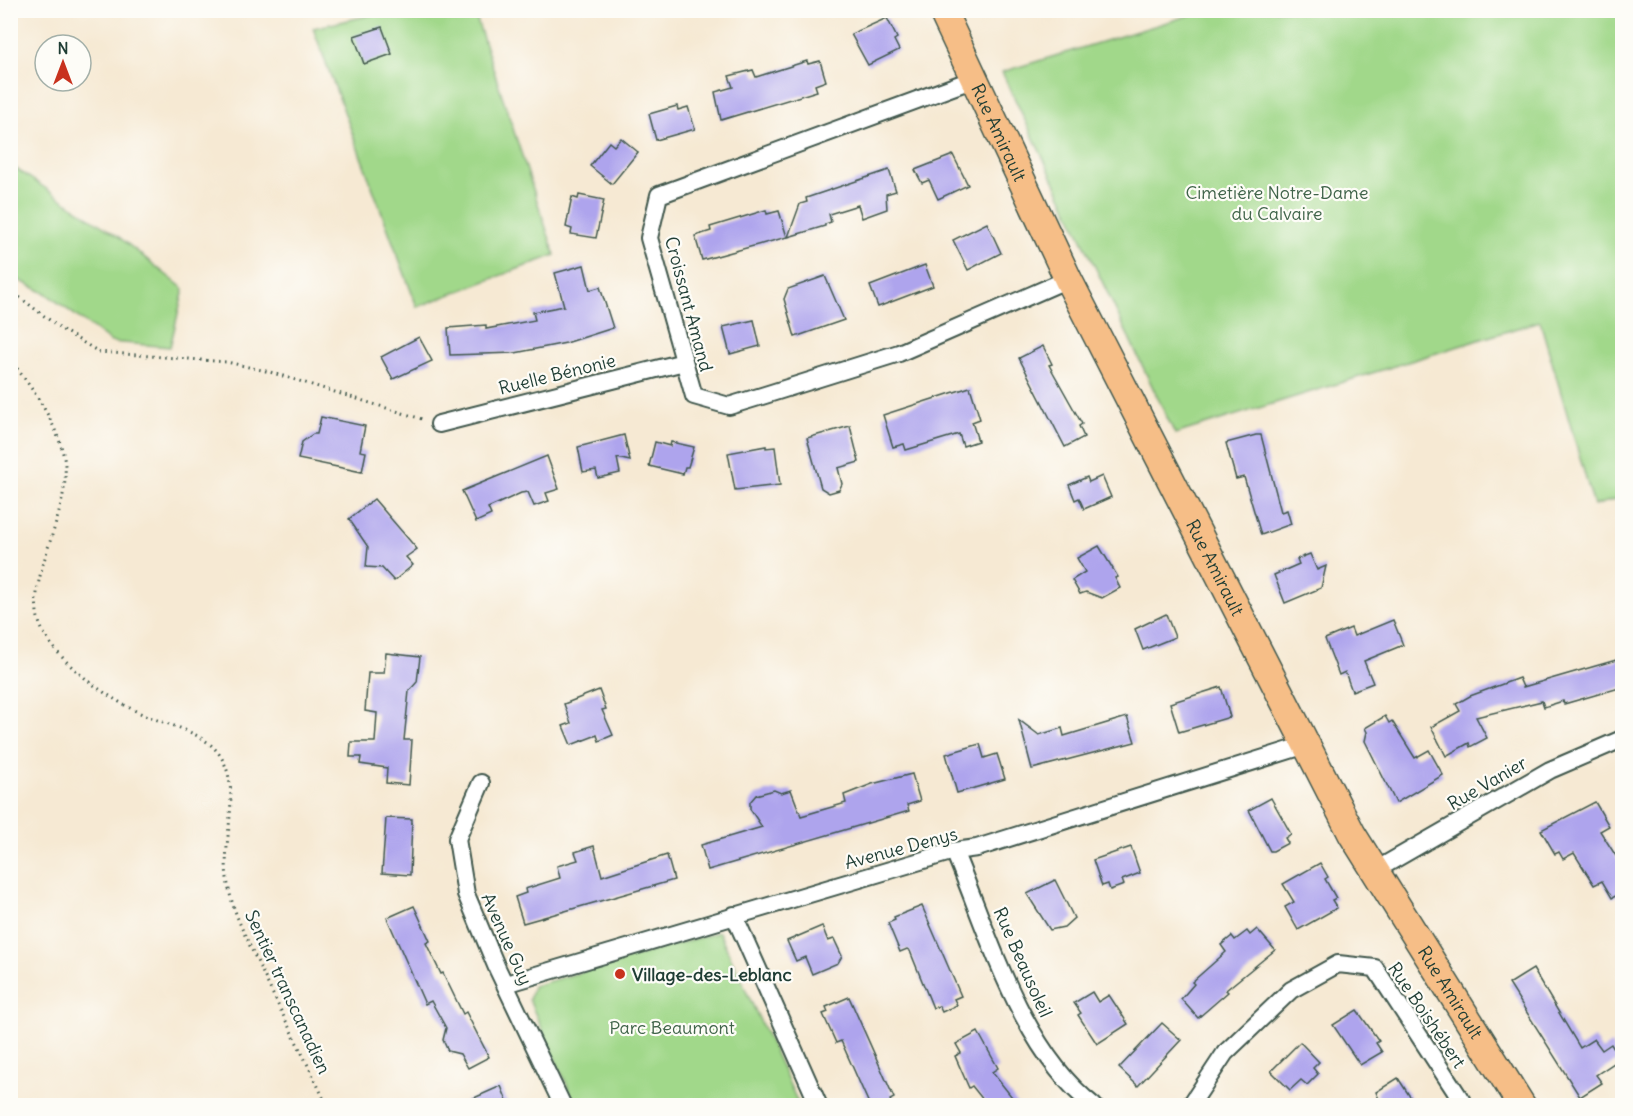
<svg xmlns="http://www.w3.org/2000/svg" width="1633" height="1116" font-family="Delius,sans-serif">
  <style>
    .green { fill: #a1d88a; stroke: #608a5f; stroke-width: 1.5 }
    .building { fill: #aea4ed }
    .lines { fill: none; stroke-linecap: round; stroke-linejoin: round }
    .street-casing { stroke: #3f574c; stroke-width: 20 }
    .primary-casing { stroke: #3f574c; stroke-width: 30 }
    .path { stroke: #3f574c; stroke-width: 3; stroke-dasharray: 1.5 4.5; stroke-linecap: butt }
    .street { stroke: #fff; stroke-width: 16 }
    .primary { stroke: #f6be87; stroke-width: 27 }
    .poi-dot { fill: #c8321e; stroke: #fdfcf7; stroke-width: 2 }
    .labels { text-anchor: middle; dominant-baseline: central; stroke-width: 4.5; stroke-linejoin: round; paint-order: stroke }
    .street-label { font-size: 18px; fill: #1f3d34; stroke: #fdfcf7 }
    .park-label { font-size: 18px; fill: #40644a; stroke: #fdfcf7 }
    .poi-label { font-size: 18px; font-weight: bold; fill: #1f3d34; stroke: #fdfcf7; text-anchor: start }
  </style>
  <rect width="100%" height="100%" fill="#fdfcf7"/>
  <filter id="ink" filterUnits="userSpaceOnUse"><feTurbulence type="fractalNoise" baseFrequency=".0167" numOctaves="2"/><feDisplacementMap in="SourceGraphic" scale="12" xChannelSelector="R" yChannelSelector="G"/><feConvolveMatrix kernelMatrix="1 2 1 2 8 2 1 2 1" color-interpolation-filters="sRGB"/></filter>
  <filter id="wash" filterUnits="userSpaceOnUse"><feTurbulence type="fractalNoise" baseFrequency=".008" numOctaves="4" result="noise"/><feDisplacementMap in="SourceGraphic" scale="24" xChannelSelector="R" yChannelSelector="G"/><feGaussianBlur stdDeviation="1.35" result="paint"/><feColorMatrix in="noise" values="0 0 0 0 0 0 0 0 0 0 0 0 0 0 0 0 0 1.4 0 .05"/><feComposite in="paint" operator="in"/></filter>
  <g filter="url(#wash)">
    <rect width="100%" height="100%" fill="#f6e9d3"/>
    <g class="green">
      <path d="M 1207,10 L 1622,11 L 1622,497 L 1594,506 L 1540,321 L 1175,434 L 1002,72 Z"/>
      <path d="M 389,11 L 474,11 L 555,255 L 417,307 L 313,28 Z"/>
      <path d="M 15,168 L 119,237 L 184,289 L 170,347 L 111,342 L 48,295 L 11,276 L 10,169 Z"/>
      <path d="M 719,932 L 799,1105 L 576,1105 L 529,1000 L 533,986 Z"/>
    </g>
    <g id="blocks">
      <g class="building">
        <path d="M 887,18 L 897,38 L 894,40 L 899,50 L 868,65 L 851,34 Z"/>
        <path d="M 382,27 L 392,54 L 364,64 L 354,36 Z"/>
        <path d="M 807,61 L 808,64 L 820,61 L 826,81 L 815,85 L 817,91 L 721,120 L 715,92 L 733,87 L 729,76 L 753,70 L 756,77 Z"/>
        <path d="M 677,106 L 678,110 L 688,107 L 695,129 L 656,140 L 649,114 Z"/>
        <path d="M 621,138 L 638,152 L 612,184 L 590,166 L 609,142 L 614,146 Z"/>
        <path d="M 953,155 L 968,185 L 938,199 L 929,180 L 922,183 L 915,170 Z"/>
        <path d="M 889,170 L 896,191 L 886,194 L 887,209 L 862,218 L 858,205 L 829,214 L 831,222 L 825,224 L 825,226 L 788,237 L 800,204 L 807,202 L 806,198 Z"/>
        <path d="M 579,195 L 604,200 L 596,238 L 571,234 L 572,229 L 566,227 L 572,197 L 578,199 Z"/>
        <path d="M 766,210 L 767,214 L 779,211 L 787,237 L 702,260 L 695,236 L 711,231 L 710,227 Z"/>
        <path d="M 987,223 L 1001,253 L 968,270 L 953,240 Z"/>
        <path d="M 584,265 L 590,290 L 600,287 L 613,328 L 566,343 L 515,353 L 450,355 L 448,328 L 486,325 L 486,329 L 535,320 L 533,312 L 564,306 L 555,273 Z"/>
        <path d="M 925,265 L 933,286 L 878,307 L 870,286 Z"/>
        <path d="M 825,276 L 844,320 L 795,337 L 784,299 L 788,289 Z"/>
        <path d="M 754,320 L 760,346 L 730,354 L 723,327 Z"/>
        <path d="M 419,337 L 432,361 L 393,379 L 381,357 Z"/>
        <path d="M 1043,346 L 1052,364 L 1049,365 L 1082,424 L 1079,426 L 1084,437 L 1065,447 L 1019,358 Z"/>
        <path d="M 970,387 L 980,419 L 972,422 L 978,441 L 963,446 L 959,434 L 906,450 L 904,444 L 893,447 L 883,415 Z"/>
        <path d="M 321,417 L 365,426 L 360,451 L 366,452 L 362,472 L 298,459 L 302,442 L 313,434 L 317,434 Z"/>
        <path d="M 850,426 L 859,462 L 838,468 L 842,484 L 839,490 L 829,493 L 821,488 L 807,438 Z"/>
        <path d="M 624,435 L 630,461 L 617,458 L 620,473 L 598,478 L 596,470 L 583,472 L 578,447 Z"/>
        <path d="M 1256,435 L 1261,435 L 1281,512 L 1287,510 L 1291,524 L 1261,535 L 1244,477 L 1236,479 L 1226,443 Z"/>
        <path d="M 655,442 L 670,446 L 671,442 L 694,447 L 688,467 L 685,467 L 683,474 L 649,466 Z"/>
        <path d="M 766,446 L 766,448 L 775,447 L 780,485 L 735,490 L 728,453 Z"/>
        <path d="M 547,456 L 559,489 L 546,493 L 549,501 L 534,506 L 528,492 L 521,493 L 488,508 L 491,515 L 476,522 L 462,491 Z"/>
        <path d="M 1102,476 L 1111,497 L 1084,509 L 1079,498 L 1075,500 L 1069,485 L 1087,477 L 1089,482 Z"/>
        <path d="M 374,499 L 417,549 L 406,557 L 413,565 L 394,581 L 382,568 L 366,567 L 368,547 L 349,519 Z"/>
        <path d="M 1099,546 L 1118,577 L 1115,578 L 1120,588 L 1102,598 L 1086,592 L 1080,594 L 1072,580 L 1085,572 L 1077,558 Z"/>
        <path d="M 1310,554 L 1317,570 L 1326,566 L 1321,588 L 1285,603 L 1274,575 L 1299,564 L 1297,559 Z"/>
        <path d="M 1166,614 L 1175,637 L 1143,650 L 1135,629 Z"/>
        <path d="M 1393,620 L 1403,645 L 1364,661 L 1373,683 L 1352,691 L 1345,672 L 1339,675 L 1325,639 L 1351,628 L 1354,636 Z"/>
        <path d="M 386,653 L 420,657 L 417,682 L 409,691 L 404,740 L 412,740 L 409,785 L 386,783 L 387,768 L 360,764 L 361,757 L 350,757 L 351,742 L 375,742 L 377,713 L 365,711 L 368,673 L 384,673 Z"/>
        <path d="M 1623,658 L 1623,687 L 1564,704 L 1563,701 L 1544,707 L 1542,701 L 1476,717 L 1487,738 L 1470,747 L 1469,743 L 1446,756 L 1431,727 L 1460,711 L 1456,704 L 1470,696 L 1519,678 L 1523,687 Z"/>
        <path d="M 1221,687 L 1230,717 L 1179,732 L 1170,703 Z"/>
        <path d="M 599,690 L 606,709 L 602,710 L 613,735 L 599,741 L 597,735 L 571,745 L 563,726 L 571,723 L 564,704 Z"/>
        <path d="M 1385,716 L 1389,723 L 1392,721 L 1415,758 L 1429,750 L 1443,775 L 1396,803 L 1365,741 L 1367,732 L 1365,728 Z"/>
        <path d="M 1127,717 L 1135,742 L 1032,769 L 1019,720 L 1039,735 L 1062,728 L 1064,736 Z"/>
        <path d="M 980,744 L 984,758 L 997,754 L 1005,779 L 957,793 L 946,754 Z"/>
        <path d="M 912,774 L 920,801 L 907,805 L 909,811 L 708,870 L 701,845 L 762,827 L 750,809 L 750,802 L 756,795 L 774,790 L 781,793 L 791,790 L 801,816 L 846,803 L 844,795 L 872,784 Z"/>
        <path d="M 1271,798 L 1291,834 L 1285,838 L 1288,843 L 1273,851 L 1270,851 L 1249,810 Z"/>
        <path d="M 1595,802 L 1609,826 L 1600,831 L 1623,867 L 1623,892 L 1612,898 L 1602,881 L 1594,885 L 1574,853 L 1563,859 L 1559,852 L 1555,854 L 1541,830 Z"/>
        <path d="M 386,818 L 412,819 L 410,875 L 382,873 Z"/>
        <path d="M 594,846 L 602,876 L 667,855 L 674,880 L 523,923 L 515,897 L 526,893 L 525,889 L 560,878 L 557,866 L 578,860 L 575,852 Z"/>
        <path d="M 1131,847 L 1140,873 L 1122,880 L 1124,885 L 1110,890 L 1108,884 L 1102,886 L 1093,860 Z"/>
        <path d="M 1320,863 L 1328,877 L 1325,879 L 1336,898 L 1332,900 L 1337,908 L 1298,930 L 1285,907 L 1294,902 L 1283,884 Z"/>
        <path d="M 1055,880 L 1074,918 L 1064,927 L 1050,930 L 1027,894 Z"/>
        <path d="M 414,906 L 430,941 L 426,943 L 441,974 L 443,973 L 463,1014 L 466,1012 L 489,1057 L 468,1068 L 460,1054 L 448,1051 L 443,1040 L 446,1028 L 431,1001 L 425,1004 L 387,918 Z"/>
        <path d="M 922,906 L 961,996 L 954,999 L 957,1005 L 942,1012 L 939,1006 L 933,1008 L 910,951 L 907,949 L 900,952 L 888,923 L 895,920 L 894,917 Z"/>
        <path d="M 822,926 L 828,941 L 834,939 L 842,956 L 838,963 L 812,974 L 805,957 L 796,961 L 787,941 Z"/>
        <path d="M 1257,929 L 1275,950 L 1226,990 L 1228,992 L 1198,1018 L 1181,999 L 1194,984 L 1192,982 L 1226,952 L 1221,945 L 1232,936 L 1235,940 L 1247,931 L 1250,935 Z"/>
        <path d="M 1533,969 L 1580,1048 L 1594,1039 L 1602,1050 L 1611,1044 L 1620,1059 L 1596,1075 L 1602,1083 L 1580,1097 L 1509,984 Z"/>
        <path d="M 1092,992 L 1098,1002 L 1109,995 L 1128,1024 L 1097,1044 L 1078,1015 L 1081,1013 L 1074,1003 Z"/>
        <path d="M 849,997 L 894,1098 L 890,1100 L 893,1106 L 870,1106 L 841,1041 L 836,1043 L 823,1014 L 828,1012 L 826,1007 Z"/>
        <path d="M 1357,1010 L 1379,1041 L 1376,1043 L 1382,1052 L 1360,1065 L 1333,1025 Z"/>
        <path d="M 1162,1023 L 1181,1040 L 1138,1086 L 1119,1068 Z"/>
        <path d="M 978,1032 L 998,1068 L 992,1072 L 1019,1106 L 988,1106 L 972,1086 L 969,1088 L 955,1056 L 961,1053 L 956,1044 Z"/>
        <path d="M 1300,1042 L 1319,1062 L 1313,1068 L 1318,1074 L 1307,1085 L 1301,1080 L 1290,1090 L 1271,1071 Z"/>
        <path d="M 1398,1078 L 1416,1106 L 1382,1106 L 1376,1092 Z"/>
        <path d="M 501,1086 L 509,1106 L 456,1106 Z"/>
      </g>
    </g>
  </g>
  <g filter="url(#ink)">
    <use href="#blocks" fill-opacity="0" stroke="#3f574c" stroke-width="1.5"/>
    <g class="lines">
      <g class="street-casing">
        <g id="street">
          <path d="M 974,79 L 659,195 L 649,238 L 694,396 L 729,406 L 765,395 L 899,353 L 1068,279"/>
          <path d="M 439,424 L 684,362"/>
          <path d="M 481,783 L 457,839 L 466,894 L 497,968 L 563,1106"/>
          <path d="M 954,851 C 989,934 1021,1050 1094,1106"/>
          <path d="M 1376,870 L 1550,770 L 1622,739"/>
          <path d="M 734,915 L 819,1106"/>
          <path d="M 506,984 L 954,851 L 977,848 L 1306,745"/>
          <path d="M 1190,1106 L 1225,1053 L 1291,990 L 1338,964 L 1375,968 L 1465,1106"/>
        </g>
      </g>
      <g class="primary-casing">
        <g id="primary">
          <path id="s1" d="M 942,10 L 1068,279 L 1352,834 L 1522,1106"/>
        </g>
      </g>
      <g class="path">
        <path d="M 10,290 L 64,331 L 99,352 L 227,362 L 270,372 L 422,419"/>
        <path d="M 10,359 C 32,388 57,422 64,458 C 74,512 21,581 41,627 C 56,662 112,702 147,716 C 171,726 207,733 221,757 C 242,791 222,840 227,878 C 231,910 246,937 260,967 C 281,1013 306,1059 327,1106"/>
      </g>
      <use href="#street" class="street"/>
      <use href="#primary" class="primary"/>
    </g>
  </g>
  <circle class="poi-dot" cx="620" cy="974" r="6"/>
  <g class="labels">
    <g class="street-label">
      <text stroke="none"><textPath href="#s1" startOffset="135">Rue Amirault</textPath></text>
      <text transform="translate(689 304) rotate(75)">Croissant Amand</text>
      <text transform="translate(557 374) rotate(-14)">Ruelle Bénonie</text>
      <text stroke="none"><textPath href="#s1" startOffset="621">Rue Amirault</textPath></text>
      <text transform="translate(1487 783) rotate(-30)">Rue Vanier</text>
      <text transform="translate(901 848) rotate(-15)">Avenue Denys</text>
      <text transform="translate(507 939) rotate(66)">Avenue Guy</text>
      <text transform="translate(1023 962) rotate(66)">Rue Beausoleil</text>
      <text transform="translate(288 992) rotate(65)">Sentier transcanadien</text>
      <text stroke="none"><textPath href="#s1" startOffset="1107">Rue Amirault</textPath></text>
      <text transform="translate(1427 1015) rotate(56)">Rue Boishébert</text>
    </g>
    <g class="park-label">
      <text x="1277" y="192">Cimetière Notre-Dame<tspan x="1277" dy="21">du Calvaire</tspan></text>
      <text x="672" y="1027">Parc Beaumont</text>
    </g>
    <g class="poi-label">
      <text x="632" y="974">Village-des-Leblanc</text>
    </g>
  </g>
  <rect width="1633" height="1116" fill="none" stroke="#fdfcf7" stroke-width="36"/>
  <g transform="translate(63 63)"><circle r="28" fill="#fdfcf7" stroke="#a4b0a9" stroke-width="1.5"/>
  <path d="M0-4.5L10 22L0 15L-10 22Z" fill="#c8321e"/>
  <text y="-9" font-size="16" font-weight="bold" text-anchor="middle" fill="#1f3d34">N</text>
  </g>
</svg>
